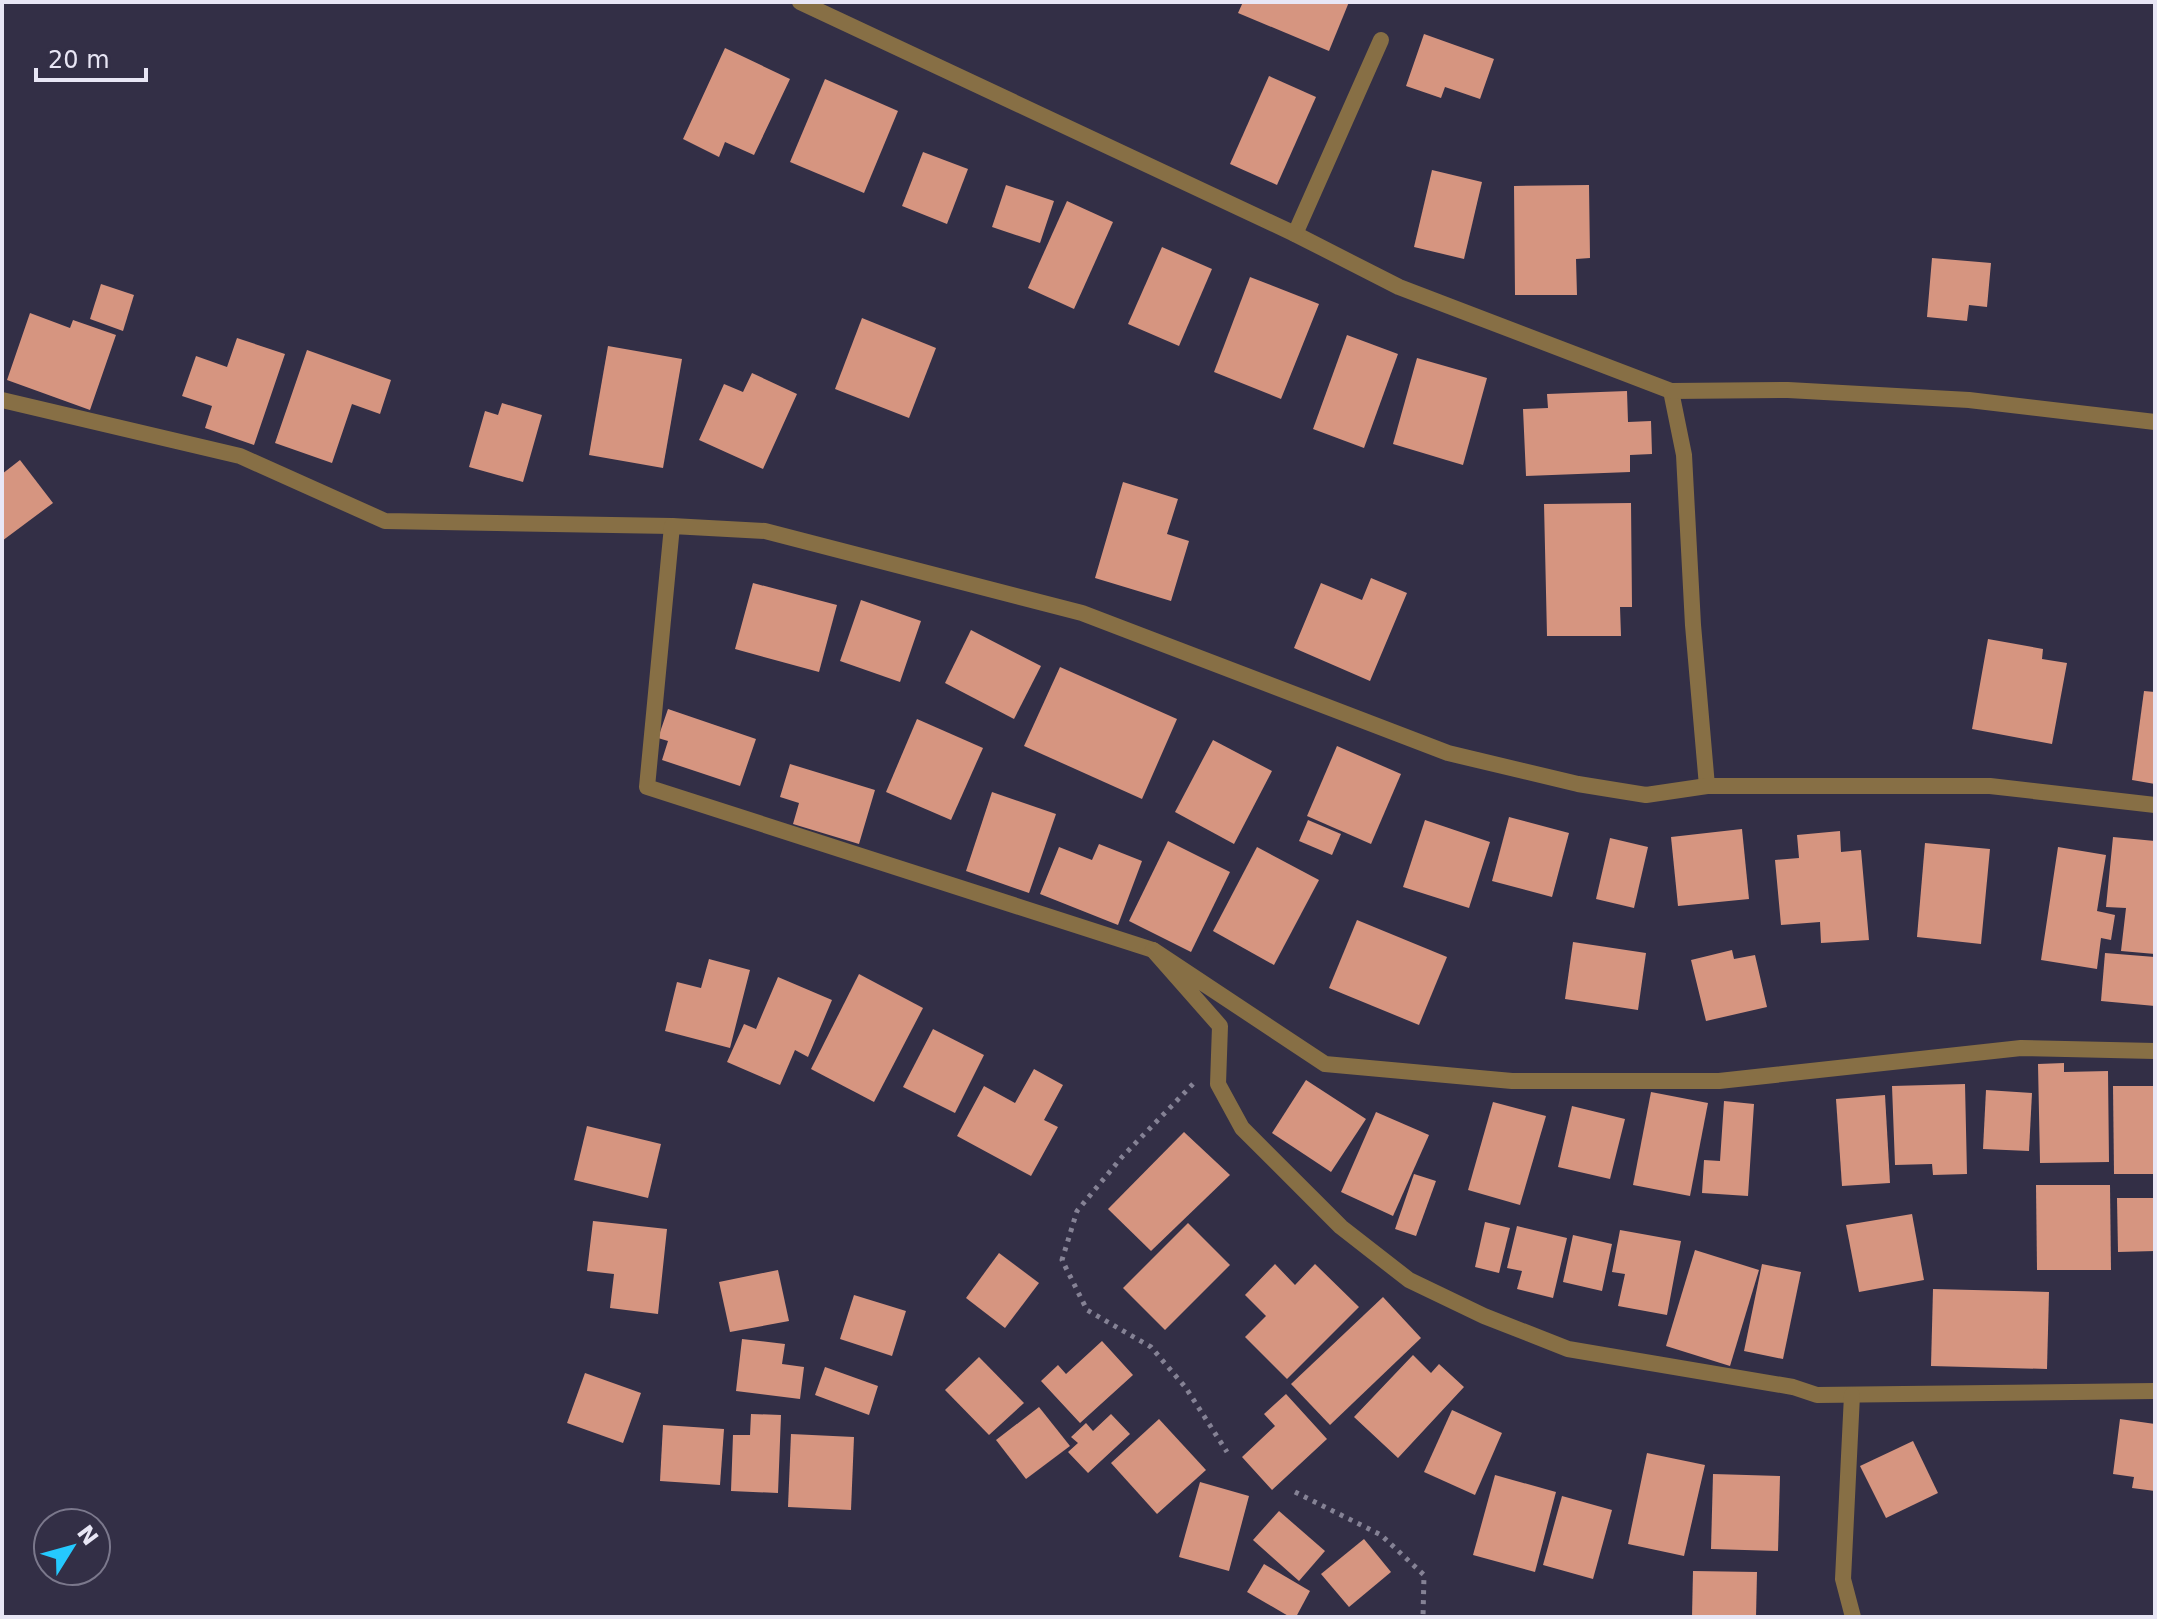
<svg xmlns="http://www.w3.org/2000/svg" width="2157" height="1619" font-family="'DejaVu Sans',sans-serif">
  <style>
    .building { fill: #d69580 }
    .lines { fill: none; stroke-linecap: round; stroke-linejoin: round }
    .path { stroke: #858295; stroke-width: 5; stroke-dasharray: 4 6; stroke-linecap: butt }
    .street { stroke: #876f45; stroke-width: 16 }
  </style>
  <rect width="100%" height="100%" fill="#332f46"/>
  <g class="building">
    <path d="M 1243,2 L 1349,2 L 1329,51 L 1238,13 Z"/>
    <path d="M 1424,34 L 1494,59 L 1480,99 L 1445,87 L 1441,98 L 1406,86 Z"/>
    <path d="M 725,48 L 790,79 L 754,155 L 725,142 L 719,157 L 683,139 Z"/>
    <path d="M 1269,76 L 1316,97 L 1277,185 L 1230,164 Z"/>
    <path d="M 825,79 L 898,111 L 864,193 L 790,162 Z"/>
    <path d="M 923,152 L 968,169 L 947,224 L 902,206 Z"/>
    <path d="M 1432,170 L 1482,182 L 1464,259 L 1414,247 Z"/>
    <path d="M 1006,185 L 1054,201 L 1040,243 L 992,227 Z"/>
    <path d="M 1589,185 L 1590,258 L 1576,259 L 1577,295 L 1515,295 L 1514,186 Z"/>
    <path d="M 1067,201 L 1113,222 L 1074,309 L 1028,288 Z"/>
    <path d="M 1162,247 L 1212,269 L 1179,346 L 1128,324 Z"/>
    <path d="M 1932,258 L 1991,263 L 1987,307 L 1969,305 L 1967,321 L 1927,317 Z"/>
    <path d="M 1250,277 L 1319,304 L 1281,399 L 1214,372 Z"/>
    <path d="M 101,284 L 134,295 L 123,331 L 90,319 Z"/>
    <path d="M 30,313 L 70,328 L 73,320 L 116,335 L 90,410 L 7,380 Z"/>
    <path d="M 862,318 L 936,348 L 909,418 L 835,389 Z"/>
    <path d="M 1347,335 L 1398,354 L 1364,448 L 1313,429 Z"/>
    <path d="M 237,338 L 285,354 L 254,445 L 205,428 L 212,406 L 182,396 L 196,356 L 227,367 Z"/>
    <path d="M 608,346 L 682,359 L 663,468 L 589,455 Z"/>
    <path d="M 307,350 L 391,380 L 380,414 L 352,404 L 332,463 L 275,443 Z"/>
    <path d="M 1417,358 L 1487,378 L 1463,465 L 1393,444 Z"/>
    <path d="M 752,373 L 797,394 L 763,469 L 699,440 L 724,384 L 743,392 Z"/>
    <path d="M 1627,391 L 1628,422 L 1651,421 L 1652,454 L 1630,455 L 1630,472 L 1526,476 L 1523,409 L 1548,408 L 1547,394 Z"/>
    <path d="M 502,403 L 542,415 L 523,482 L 469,467 L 485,411 L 498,415 Z"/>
    <path d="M 20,460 L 53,503 L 2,541 L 2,474 Z"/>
    <path d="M 1123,482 L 1178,499 L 1167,534 L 1189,541 L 1171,601 L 1095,578 Z"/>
    <path d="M 1631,503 L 1632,607 L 1620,607 L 1621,636 L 1547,636 L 1544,504 Z"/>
    <path d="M 1371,578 L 1407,593 L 1370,681 L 1294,648 L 1321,583 L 1362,600 Z"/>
    <path d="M 753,583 L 837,605 L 819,672 L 735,649 Z"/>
    <path d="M 861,600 L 921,621 L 900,682 L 840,661 Z"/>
    <path d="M 971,630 L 1041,666 L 1014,719 L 945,683 Z"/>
    <path d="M 1988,639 L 2043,649 L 2042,659 L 2067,663 L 2052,744 L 1972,729 Z"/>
    <path d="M 1060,667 L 1177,719 L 1142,799 L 1024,746 Z"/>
    <path d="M 2144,691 L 2155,692 L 2155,784 L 2132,780 Z"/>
    <path d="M 668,709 L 756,739 L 740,786 L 662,760 L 668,741 L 658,738 Z"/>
    <path d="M 917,719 L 983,748 L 951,820 L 886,792 Z"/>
    <path d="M 1213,740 L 1272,771 L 1234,844 L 1175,812 Z"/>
    <path d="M 1337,746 L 1401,774 L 1371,844 L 1307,816 Z"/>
    <path d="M 790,764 L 875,790 L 859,844 L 793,824 L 799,803 L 780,797 Z"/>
    <path d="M 992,792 L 1056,814 L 1029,893 L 966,871 Z"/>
    <path d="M 1509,817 L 1569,833 L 1552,897 L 1492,881 Z"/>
    <path d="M 1308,820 L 1341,834 L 1332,855 L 1299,841 Z"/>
    <path d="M 1425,820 L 1490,842 L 1469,908 L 1403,887 Z"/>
    <path d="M 1742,829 L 1749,899 L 1678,906 L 1671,837 Z"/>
    <path d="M 1840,831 L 1841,852 L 1861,850 L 1869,940 L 1821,943 L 1820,922 L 1781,925 L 1775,860 L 1799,858 L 1797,835 Z"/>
    <path d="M 2113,837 L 2155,841 L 2155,954 L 2121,951 L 2126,908 L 2106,907 Z"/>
    <path d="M 1610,838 L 1648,847 L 1634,908 L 1596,899 Z"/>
    <path d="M 1168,841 L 1230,872 L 1191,952 L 1129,921 Z"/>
    <path d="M 1925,843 L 1990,849 L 1981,944 L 1917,937 Z"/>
    <path d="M 1099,844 L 1142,861 L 1118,925 L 1040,894 L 1059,847 L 1092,860 Z"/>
    <path d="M 1257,847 L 1319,880 L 1274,965 L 1213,931 Z"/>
    <path d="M 2058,847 L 2106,855 L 2097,911 L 2115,915 L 2111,940 L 2101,938 L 2097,969 L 2041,960 Z"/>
    <path d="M 1357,920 L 1447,957 L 1419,1025 L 1329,988 Z"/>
    <path d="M 1573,942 L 1646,953 L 1638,1010 L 1565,999 Z"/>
    <path d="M 1732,950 L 1734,959 L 1755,955 L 1767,1007 L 1706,1021 L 1691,960 Z"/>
    <path d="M 2105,953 L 2155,957 L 2155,1006 L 2101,1001 Z"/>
    <path d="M 709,959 L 750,970 L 730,1048 L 665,1031 L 677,982 L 701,988 Z"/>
    <path d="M 859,974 L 923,1008 L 874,1102 L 811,1069 Z"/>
    <path d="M 778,977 L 832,1000 L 808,1057 L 795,1050 L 780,1085 L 727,1062 L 744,1024 L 756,1029 Z"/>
    <path d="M 933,1029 L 984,1055 L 955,1113 L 903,1087 Z"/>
    <path d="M 2064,1063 L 2064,1072 L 2108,1071 L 2109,1162 L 2040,1163 L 2038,1064 Z"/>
    <path d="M 1034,1069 L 1063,1085 L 1044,1120 L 1058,1127 L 1031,1176 L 957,1136 L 984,1086 L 1015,1103 Z"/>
    <path d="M 1306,1080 L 1366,1119 L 1331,1172 L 1272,1133 Z"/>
    <path d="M 1965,1084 L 1967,1174 L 1933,1175 L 1932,1164 L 1895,1165 L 1892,1086 Z"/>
    <path d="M 2113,1086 L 2155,1086 L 2155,1174 L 2114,1174 Z"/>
    <path d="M 1986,1090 L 2032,1093 L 2029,1151 L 1983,1149 Z"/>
    <path d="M 1651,1092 L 1708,1103 L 1690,1196 L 1633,1185 Z"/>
    <path d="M 1885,1095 L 1890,1183 L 1842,1186 L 1836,1099 Z"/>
    <path d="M 1724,1101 L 1754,1104 L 1748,1196 L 1702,1193 L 1704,1160 L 1720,1161 Z"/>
    <path d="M 1493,1102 L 1546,1116 L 1520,1205 L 1468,1190 Z"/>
    <path d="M 1572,1106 L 1625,1119 L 1610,1179 L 1558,1167 Z"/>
    <path d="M 1376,1112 L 1429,1135 L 1393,1216 L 1341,1192 Z"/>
    <path d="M 587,1126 L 661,1144 L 648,1198 L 574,1180 Z"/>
    <path d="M 1184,1132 L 1230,1175 L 1151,1251 L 1108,1209 Z"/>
    <path d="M 1414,1174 L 1436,1181 L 1416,1236 L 1395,1229 Z"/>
    <path d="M 2036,1185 L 2110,1185 L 2111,1270 L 2037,1270 Z"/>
    <path d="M 2117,1198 L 2155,1198 L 2155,1251 L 2118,1252 Z"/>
    <path d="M 1912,1214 L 1924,1280 L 1859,1292 L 1846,1225 Z"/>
    <path d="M 593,1221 L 667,1229 L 658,1314 L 610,1308 L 614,1274 L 587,1271 Z"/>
    <path d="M 1485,1222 L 1510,1228 L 1499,1273 L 1475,1267 Z"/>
    <path d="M 1188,1223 L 1230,1265 L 1165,1330 L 1123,1288 Z"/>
    <path d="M 1517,1226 L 1567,1238 L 1553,1298 L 1517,1289 L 1522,1271 L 1507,1268 Z"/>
    <path d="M 1620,1230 L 1681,1241 L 1667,1315 L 1618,1306 L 1625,1274 L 1612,1272 Z"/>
    <path d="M 1573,1235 L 1612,1244 L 1602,1291 L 1563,1282 Z"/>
    <path d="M 1695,1250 L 1759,1270 L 1730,1366 L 1666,1346 Z"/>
    <path d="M 999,1253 L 1039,1283 L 1005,1328 L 966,1298 Z"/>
    <path d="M 1275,1264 L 1295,1285 L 1315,1264 L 1359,1307 L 1287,1379 L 1245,1337 L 1266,1316 L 1245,1295 Z"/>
    <path d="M 1762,1264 L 1801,1272 L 1783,1359 L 1744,1351 Z"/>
    <path d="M 778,1270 L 789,1321 L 730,1332 L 719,1282 Z"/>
    <path d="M 1933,1289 L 2049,1292 L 2047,1369 L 1931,1366 Z"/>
    <path d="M 854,1295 L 906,1311 L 892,1356 L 840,1339 Z"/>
    <path d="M 1383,1297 L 1421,1338 L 1330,1425 L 1291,1384 Z"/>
    <path d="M 742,1339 L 785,1344 L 782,1364 L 804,1367 L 800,1399 L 736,1391 Z"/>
    <path d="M 1102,1341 L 1133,1375 L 1080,1423 L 1041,1381 L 1058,1365 L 1066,1374 Z"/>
    <path d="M 1413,1355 L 1431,1373 L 1439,1364 L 1464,1387 L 1398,1458 L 1354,1417 Z"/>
    <path d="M 979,1357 L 1024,1403 L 989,1435 L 945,1390 Z"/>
    <path d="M 825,1367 L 878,1386 L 869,1415 L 815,1395 Z"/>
    <path d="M 585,1373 L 641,1393 L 623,1443 L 567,1423 Z"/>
    <path d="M 1286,1394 L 1327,1439 L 1272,1490 L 1242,1457 L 1275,1426 L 1264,1414 Z"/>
    <path d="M 1039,1407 L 1070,1446 L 1026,1479 L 996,1440 Z"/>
    <path d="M 1452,1410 L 1502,1433 L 1475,1495 L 1424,1472 Z"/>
    <path d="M 751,1414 L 781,1415 L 778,1493 L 731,1491 L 733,1435 L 750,1435 Z"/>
    <path d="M 1111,1414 L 1130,1434 L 1088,1473 L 1068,1452 L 1078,1443 L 1071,1437 L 1086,1423 L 1093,1431 Z"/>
    <path d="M 1159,1419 L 1206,1470 L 1157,1514 L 1111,1463 Z"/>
    <path d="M 2120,1419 L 2155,1424 L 2155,1491 L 2132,1488 L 2134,1477 L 2113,1474 Z"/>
    <path d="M 663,1425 L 724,1429 L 720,1485 L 660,1481 Z"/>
    <path d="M 791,1434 L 854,1437 L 851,1510 L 788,1507 Z"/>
    <path d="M 1913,1441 L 1938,1493 L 1886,1518 L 1860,1466 Z"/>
    <path d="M 1647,1453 L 1705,1465 L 1684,1556 L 1628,1544 Z"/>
    <path d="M 1713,1474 L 1780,1476 L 1778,1551 L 1711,1549 Z"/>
    <path d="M 1495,1475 L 1556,1492 L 1535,1572 L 1473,1555 Z"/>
    <path d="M 1200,1482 L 1249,1496 L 1229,1571 L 1179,1557 Z"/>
    <path d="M 1562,1496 L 1612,1510 L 1593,1579 L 1543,1565 Z"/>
    <path d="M 1279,1511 L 1325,1551 L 1299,1581 L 1253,1540 Z"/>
    <path d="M 1364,1539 L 1391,1572 L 1349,1607 L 1321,1574 Z"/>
    <path d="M 1264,1564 L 1310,1591 L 1296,1617 L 1290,1617 L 1247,1592 Z"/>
    <path d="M 1693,1571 L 1757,1572 L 1756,1617 L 1692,1617 Z"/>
  </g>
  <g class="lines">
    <g class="path">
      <path d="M 1193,1084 L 1122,1157 L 1077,1211 L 1062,1260 L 1087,1310 L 1151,1347 L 1186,1388 L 1227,1452"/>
      <path d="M 1295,1492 L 1381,1535 L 1424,1575 L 1423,1617"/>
    </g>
    <g class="street">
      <path d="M 800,2 L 1295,234 L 1399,287 L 1671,391 L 1684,455 L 1693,625 L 1707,786"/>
      <path d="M 1295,234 L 1381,40"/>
      <path d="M 1671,391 L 1788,390 L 1969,400 L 2155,422"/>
      <path d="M 2,400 L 240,456 L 385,521 L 672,526"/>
      <path d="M 1153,950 L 647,787 L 672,526 L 765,531 L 1082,613 L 1448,753 L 1578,784 L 1646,795 L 1707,786 L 1990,786 L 2155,805"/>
      <path d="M 2155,1051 L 2021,1048 L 1719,1081 L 1512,1081 L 1325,1064 L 1153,950 L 1220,1026 L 1218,1084 L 1242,1128 L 1341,1227 L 1409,1280 L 1484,1316 L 1568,1349 L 1793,1387 L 1817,1395 L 2155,1391"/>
      <path d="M 1852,1395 L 1843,1579 L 1853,1617"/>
    </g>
  </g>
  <rect width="2157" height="1619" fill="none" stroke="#e8e6f5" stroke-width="8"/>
  <g transform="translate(72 1547) rotate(53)"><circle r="38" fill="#332f46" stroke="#7b788c" stroke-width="2"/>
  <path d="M0-6L14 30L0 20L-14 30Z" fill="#25c9fe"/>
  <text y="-12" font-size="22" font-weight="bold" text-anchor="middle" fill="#e8e6f5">N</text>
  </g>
  <path d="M36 68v12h110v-12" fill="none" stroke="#e8e6f5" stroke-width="4"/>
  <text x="48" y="68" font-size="24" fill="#e8e6f5" stroke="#332f46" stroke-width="6" paint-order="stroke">20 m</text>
</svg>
